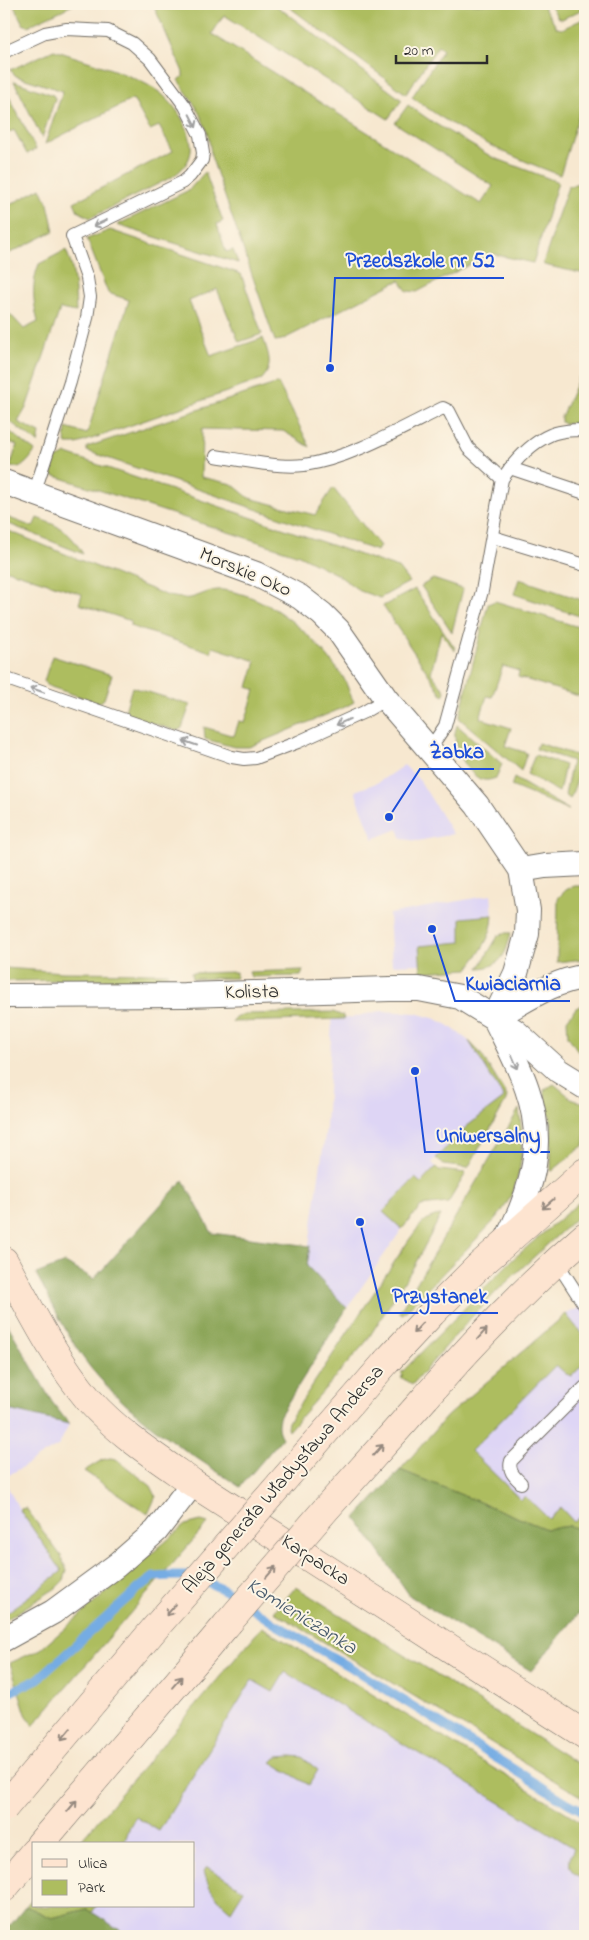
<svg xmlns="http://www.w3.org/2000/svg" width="589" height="1940" font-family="'Indie Flower',sans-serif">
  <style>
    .built { fill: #ded5f5 }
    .green { fill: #adbd5f; stroke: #6c7445 }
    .forest { fill: #8aa456; stroke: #5a6840 }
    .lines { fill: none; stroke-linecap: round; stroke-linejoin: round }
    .stream { stroke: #75ace3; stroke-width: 9 }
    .lane-casing { stroke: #726d65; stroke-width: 14 }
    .street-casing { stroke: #726d65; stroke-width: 26 }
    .secondary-casing { stroke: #726d65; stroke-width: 29 }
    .lane { stroke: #fff; stroke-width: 12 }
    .street { stroke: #fff; stroke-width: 24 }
    .secondary { stroke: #fde4d0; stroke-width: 28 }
    .secondary-bridge-casing { stroke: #726d65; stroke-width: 29; stroke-linecap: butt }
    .secondary-bridge { stroke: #fde4d0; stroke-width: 28 }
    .oneway { stroke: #a0a0a0 }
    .oneway2 { stroke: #94887e }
    .labels { text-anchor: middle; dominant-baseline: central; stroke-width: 4; stroke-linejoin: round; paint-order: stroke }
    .street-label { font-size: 20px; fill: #2b2b2b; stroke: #fcf5e5 }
    .water-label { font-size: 21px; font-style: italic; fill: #45586b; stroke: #fcf5e5 }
    .leader { fill: none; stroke: #1d4ed8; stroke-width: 2 }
    .callout-dot { fill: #1d4ed8; stroke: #fcf5e5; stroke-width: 2 }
    .callout-label { font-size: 21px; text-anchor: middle; font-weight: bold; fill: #1d4ed8; stroke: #fcf5e5; stroke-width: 4; stroke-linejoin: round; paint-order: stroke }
  </style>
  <rect width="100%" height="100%" fill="#fcf5e5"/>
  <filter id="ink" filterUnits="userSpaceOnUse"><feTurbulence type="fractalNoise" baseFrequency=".02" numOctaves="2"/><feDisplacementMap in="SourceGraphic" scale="10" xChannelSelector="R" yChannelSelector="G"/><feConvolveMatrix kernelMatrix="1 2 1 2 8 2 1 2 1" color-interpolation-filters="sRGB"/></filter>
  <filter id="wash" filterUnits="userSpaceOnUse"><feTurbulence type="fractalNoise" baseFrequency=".0096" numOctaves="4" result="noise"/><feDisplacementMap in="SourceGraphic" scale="20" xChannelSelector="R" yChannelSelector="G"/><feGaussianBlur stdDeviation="1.12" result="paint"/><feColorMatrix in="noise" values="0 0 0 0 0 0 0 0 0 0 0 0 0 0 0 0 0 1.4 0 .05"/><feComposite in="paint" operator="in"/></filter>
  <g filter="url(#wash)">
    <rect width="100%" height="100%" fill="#f7e8d0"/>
    <g class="built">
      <path d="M 404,765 L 420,781 L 453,834 L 418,841 L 402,839 L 398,829 L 373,839 L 355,791 L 379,782 Z"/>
      <path d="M 491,895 L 493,915 L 461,918 L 461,942 L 419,946 L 420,964 L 392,965 L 389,914 Z"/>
      <path d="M 381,1011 L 415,1013 L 436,1019 L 448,1025 L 469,1041 L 504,1098 L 466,1127 L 432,1162 L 436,1167 L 420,1183 L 415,1178 L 388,1216 L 402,1229 L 347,1308 L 306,1266 L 326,1128 L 332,1020 L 344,1019 Z"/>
      <path d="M 585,1305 L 585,1531 L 570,1526 L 546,1529 L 400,1470 L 447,1416 L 566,1314 Z"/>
      <path d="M 4,1409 L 69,1424 L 59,1445 L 4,1478 Z"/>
      <path d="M 4,1480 L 19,1509 L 62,1571 L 4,1615 Z"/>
      <path d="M 251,1672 L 285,1672 L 574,1848 L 585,1852 L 585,1936 L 129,1936 L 87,1909 L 88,1906 L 194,1906 L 194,1844 L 116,1844 L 130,1811 Z"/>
    </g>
    <g class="green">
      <path d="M 13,4 L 75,4 L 28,26 L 23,24 Z"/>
      <path d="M 153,4 L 274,4 L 402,100 L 388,119 L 224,15 L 212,34 L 481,204 L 493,186 L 395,123 L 408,105 L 434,123 L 492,157 L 558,182 L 533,263 L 493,254 L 486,256 L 417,292 L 407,291 L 400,280 L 282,340 L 275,341 L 211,156 C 209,124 196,106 178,80 L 183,77 L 183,72 Z"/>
      <path d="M 285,4 L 542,4 L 557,28 L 562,29 L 585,18 L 585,95 L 560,175 C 506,155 457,131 412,97 L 443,50 L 438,46 L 406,94 Z"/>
      <path d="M 550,4 L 585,4 L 585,8 L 562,19 L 558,18 Z"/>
      <path d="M 54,50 C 83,60 142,76 164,96 C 175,106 185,121 189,135 C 195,154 188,166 172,177 L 90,218 L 78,211 L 74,202 L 173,151 L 159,126 L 150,130 L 133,99 L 45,144 L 63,91 L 16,76 L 10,70 Z"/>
      <path d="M 14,81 L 53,95 L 55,99 L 42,138 Z"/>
      <path d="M 4,87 L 36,149 L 27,154 L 14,130 L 4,135 Z"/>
      <path d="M 205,172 L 223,221 L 217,224 L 226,252 L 233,250 L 238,263 L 117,225 L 189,190 Z"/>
      <path d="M 585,182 L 585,274 L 544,265 L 543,263 L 553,234 L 552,232 L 568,187 L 575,184 Z"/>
      <path d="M 41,188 L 48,204 L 54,231 L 4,256 L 4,208 Z"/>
      <path d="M 110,230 L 241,274 L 262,334 L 239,342 L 217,289 L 189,301 L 211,356 L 263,338 C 269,355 274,367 261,380 L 77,444 L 67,444 L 65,439 L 66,428 L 87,434 L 129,300 L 108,293 L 87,239 Z"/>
      <path d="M 66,250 C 75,270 75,290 76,312 L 60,309 L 26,408 L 18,422 L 40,433 L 38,443 L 4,417 L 4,308 L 24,329 L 38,322 C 33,301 31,284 39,264 Z"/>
      <path d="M 585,364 L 585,422 L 564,424 L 561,422 L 561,417 Z"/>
      <path d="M 278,383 L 310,447 L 283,431 L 202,429 L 201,477 L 232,484 L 249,498 L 315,515 L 333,488 L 380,546 L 377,551 L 87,451 L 87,447 Z"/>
      <path d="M 4,427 L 35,451 C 28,462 23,469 10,467 L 17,445 L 4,440 Z"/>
      <path d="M 67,454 L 398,568 L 409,582 L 380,598 L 360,591 L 338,575 L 299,555 L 52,475 L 53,460 Z"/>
      <path d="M 4,516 L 33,527 L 37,518 C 62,527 69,531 83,554 L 4,522 Z"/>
      <path d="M 4,529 L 168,596 C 177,597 185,600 194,597 C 204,594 212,589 223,590 C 273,596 316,638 343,677 C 348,685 349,694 354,702 L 345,707 L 249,747 L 234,747 L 205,739 L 204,727 L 234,736 L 239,721 L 245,722 L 255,690 L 248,687 L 256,661 L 213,647 L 211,652 L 130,626 L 131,621 L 79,604 L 82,594 L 4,569 Z"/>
      <path d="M 433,579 L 463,589 L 452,632 L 421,586 Z"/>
      <path d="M 519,579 L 585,601 L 585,618 L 514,594 Z"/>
      <path d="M 415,589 L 455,648 L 455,651 L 441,632 L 431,673 L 445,691 L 443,696 L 383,606 Z"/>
      <path d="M 495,601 L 585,629 L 585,698 L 518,677 L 519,671 L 503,666 L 492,697 L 487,696 L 480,718 L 511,728 L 505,746 L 527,753 L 521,771 L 459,718 L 488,604 Z"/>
      <path d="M 52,656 L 112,675 L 104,699 L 99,703 L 48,686 L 44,681 Z"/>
      <path d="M 132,687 L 190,705 L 182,728 L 177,731 L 127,715 L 125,711 Z"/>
      <path d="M 457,725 L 502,764 L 496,778 C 490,780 486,781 480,779 C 468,773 455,750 455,737 C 454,734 456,729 457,725 Z"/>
      <path d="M 538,743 L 585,758 L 570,799 L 565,795 L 572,761 L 536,749 Z"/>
      <path d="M 535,755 L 565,765 L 559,792 L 527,774 Z"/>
      <path d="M 514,778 L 569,810 L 511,786 Z"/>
      <path d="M 574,886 L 581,886 L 585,890 L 585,959 L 557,962 L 558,898 L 566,890 Z"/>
      <path d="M 493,915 C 492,938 481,950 468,969 L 421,972 L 419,946 L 461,942 L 461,918 Z"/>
      <path d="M 503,933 L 511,933 C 506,953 502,967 479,968 L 498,936 Z"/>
      <path d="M 4,968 L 63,972 L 168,973 L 163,979 L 4,981 Z"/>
      <path d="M 303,970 L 301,976 L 251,977 L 249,972 Z"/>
      <path d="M 236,972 L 236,978 L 192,979 L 191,973 Z"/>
      <path d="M 585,1004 L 585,1052 L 580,1054 L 568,1036 L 567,1020 L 576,1008 Z"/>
      <path d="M 333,1012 L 343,1016 L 344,1019 L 232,1022 L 235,1018 L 244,1014 Z"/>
      <path d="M 469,1041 L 481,1054 L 507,1096 L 506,1101 L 468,1168 L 443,1165 L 436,1158 L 466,1127 L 504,1098 Z"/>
      <path d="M 554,1084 L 571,1098 L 585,1104 L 585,1144 L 551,1172 L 551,1122 L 544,1090 Z"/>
      <path d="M 519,1109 C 525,1152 523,1185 496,1219 L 403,1314 L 399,1313 Z"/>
      <path d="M 436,1167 L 439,1170 L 466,1173 L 448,1203 L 421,1206 L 402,1229 L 383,1212 L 415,1178 L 421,1183 Z"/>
      <path d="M 585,1197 L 585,1210 L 499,1289 L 470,1319 L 412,1385 L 401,1377 L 403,1375 L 401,1373 L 512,1260 Z"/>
      <path d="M 441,1215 L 414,1266 L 366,1342 L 288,1431 L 287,1428 L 288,1422 L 409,1240 C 418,1228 425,1216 441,1215 Z"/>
      <path d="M 566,1314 L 585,1338 L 585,1362 L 572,1376 L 566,1374 L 556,1365 L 471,1451 L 521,1500 L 525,1496 L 549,1519 L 561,1508 L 574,1522 L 579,1518 L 585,1525 L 585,1531 L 570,1526 L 546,1529 L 400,1470 L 447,1416 Z"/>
      <path d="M 110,1458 L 116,1459 L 151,1486 L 156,1496 L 148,1514 L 84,1471 L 102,1460 Z"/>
      <path d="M 26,1508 L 61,1556 L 67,1571 L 64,1580 L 56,1588 L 4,1621 L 4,1615 L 62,1571 L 19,1509 Z"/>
      <path d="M 201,1521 L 208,1523 L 33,1726 L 26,1714 L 10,1663 L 41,1649 L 179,1530 L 185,1525 Z"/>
      <path d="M 296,1587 L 585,1768 L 585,1799 L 274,1612 Z"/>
      <path d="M 262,1627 L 585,1824 L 585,1878 C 567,1873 567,1863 574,1848 L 285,1672 L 273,1692 L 252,1680 L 159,1831 L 136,1817 L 130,1826 L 124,1844 L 78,1844 Z"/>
      <path d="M 291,1756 L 302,1757 L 318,1770 L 309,1785 L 271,1762 L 278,1757 Z"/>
      <path d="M 207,1867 L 244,1890 L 231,1911 C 217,1900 208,1889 204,1871 Z"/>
      <path d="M 34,1896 L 34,1906 L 96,1906 L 92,1913 L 87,1909 L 52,1918 L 26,1906 Z"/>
    </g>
    <g class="forest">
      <path d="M 183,1180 L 212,1233 L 310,1246 L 307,1266 L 347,1308 L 280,1415 C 277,1424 277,1430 282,1438 L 240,1487 C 187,1451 131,1418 90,1367 C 69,1341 53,1304 36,1274 L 65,1263 L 94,1279 Z"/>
      <path d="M 4,1318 L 52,1402 L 69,1424 L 4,1409 Z"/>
      <path d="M 400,1470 L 546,1529 L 570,1526 L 585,1531 L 585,1606 L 531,1671 L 410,1596 L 356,1518 Z"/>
      <path d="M 26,1906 L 52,1918 L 87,1909 L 129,1936 L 4,1936 L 4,1933 Z"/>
    </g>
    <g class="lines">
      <path class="stream" d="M 4,1695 L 38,1679 L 139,1588 L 154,1577 L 171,1576 L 194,1576 L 224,1590 L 275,1624 L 350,1667 L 568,1803 L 585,1812"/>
    </g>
  </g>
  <g filter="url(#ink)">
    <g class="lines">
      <g class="lane-casing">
        <g id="lane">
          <path d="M 4,52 L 45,33 L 67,29 L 108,31 L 132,43 L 150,59 L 185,106 L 200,135 L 203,153 L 202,160 L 190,176 L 183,182 L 72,236 L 87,278 L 90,297 L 87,318 L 70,382 L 34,494"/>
          <path d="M 216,456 C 241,460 279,468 304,465 C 351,458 400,429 443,408 L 449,411 L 468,448 L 502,479"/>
          <path d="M 510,468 L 585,493"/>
          <path d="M 493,537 L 585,565"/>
          <path d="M 4,678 L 232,757 L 244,759 L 256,758 L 298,742 L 364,712 L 386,699"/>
          <path d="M 428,747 L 437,738 L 445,726 L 482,591 L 502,479 C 514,462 531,443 550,435 C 560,430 575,430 585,430"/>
          <path d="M 556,1261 L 585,1306"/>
          <path d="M 521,1483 C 514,1476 508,1471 511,1461 L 585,1387"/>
        </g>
      </g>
      <g class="street-casing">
        <g id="street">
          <path d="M 4,482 L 256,574 L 300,597 L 322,614 L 338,630 L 386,699 L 477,805 L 521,870 L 528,910 L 527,934 L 516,973 L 495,1017"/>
          <path d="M 521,870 L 545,866 L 585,864"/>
          <path d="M 4,996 L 185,995 L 390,989 L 419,989 L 460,997 L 515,1031 L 559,1071 L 585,1087"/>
          <path d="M 495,1017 C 522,1003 553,980 585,977"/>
          <path d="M 495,1019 C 506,1042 519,1065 527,1089 C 546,1143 533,1188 508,1237"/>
          <path d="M 4,1639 L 53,1612 L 117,1565 L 156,1531 L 193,1483"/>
        </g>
      </g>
      <g class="secondary-casing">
        <g id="secondary">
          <path d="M 4,1261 C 30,1309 54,1358 89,1400 C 118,1433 157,1458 193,1483 L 585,1735"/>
          <path d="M 387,1361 L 432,1313 L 478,1267 L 585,1172"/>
          <path d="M 426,1397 C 476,1339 528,1286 585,1236"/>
          <path d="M 40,1844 L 228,1623"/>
          <path d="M 4,1888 L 34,1852"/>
        </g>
      </g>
      <use href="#lane" class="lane"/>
      <use href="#street" class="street"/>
      <use href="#secondary" class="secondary"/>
      <g class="secondary-bridge-casing">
        <g id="secondary-bridge">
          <path d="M 228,1623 L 326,1509 L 426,1397"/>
          <path d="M 4,1808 L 156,1627 L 387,1361"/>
        </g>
      </g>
      <use href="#secondary-bridge" class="secondary-bridge"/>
    </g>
    <defs><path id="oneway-shaft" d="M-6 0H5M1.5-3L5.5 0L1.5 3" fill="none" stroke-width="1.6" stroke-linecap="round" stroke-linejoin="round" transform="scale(1.25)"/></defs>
    <g class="oneway">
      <use href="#oneway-shaft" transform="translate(193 121) rotate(63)"/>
      <use href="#oneway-shaft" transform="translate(100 223) rotate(155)"/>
      <use href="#oneway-shaft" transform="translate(37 690) rotate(-161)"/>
      <use href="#oneway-shaft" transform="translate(343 722) rotate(156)"/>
      <use href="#oneway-shaft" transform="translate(190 743) rotate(-161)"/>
      <use href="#oneway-shaft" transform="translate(515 1062) rotate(66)"/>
    </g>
    <g class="oneway2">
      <use href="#oneway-shaft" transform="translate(548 1204) rotate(139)"/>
      <use href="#oneway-shaft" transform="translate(418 1328) rotate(133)"/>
      <use href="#oneway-shaft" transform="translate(482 1334) rotate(-48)"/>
      <use href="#oneway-shaft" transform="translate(378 1450) rotate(-48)"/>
      <use href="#oneway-shaft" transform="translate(271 1572) rotate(-49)"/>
      <use href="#oneway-shaft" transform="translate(171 1610) rotate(131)"/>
      <use href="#oneway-shaft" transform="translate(177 1682) rotate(-49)"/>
      <use href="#oneway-shaft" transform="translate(66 1734) rotate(130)"/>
      <use href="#oneway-shaft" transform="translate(72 1806) rotate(-50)"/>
    </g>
  </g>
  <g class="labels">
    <g class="street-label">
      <text transform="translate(245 573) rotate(23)">Morskie Oko</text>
      <text transform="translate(252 993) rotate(-1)">Kolista</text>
      <text transform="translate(284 1480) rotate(-49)">Aleja generała Władysława Andersa</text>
      <text transform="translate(315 1561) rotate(33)">Karpacka</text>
    </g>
    <g class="water-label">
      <text transform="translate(301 1617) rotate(32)">Kamieniczanka</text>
    </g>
  </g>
  <path class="leader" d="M330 368L335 278H504M389 817L420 769H494M432 929L455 1001H570M415 1071L425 1152H550M360 1222L382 1313H498"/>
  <g class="callout-dot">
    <circle cx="330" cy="368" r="5"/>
    <circle cx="389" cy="817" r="5"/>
    <circle cx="432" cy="929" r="5"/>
    <circle cx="415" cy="1071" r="5"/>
    <circle cx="360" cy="1222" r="5"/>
  </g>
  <g class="callout-label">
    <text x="420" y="267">Przedszkole nr 52</text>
    <text x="457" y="758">Żabka</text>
    <text x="513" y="990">Kwiaciarnia</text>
    <text x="488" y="1142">Uniwersalny</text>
    <text x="440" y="1303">Przystanek</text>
  </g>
  <rect width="589" height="1940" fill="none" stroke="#fcf5e5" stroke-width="20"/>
  <rect x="32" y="1842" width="162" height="65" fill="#fcf5e5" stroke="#a8a49b"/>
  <rect x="42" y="1859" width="25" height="8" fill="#fde4d0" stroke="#a8a49b"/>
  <text x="78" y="1868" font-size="15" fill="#2b2b2b">Ulica</text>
  <rect x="42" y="1880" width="25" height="15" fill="#adbd5f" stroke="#a8a49b"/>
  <text x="78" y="1892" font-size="15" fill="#2b2b2b">Park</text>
  <path d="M396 55v8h91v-8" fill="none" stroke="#2b2b2b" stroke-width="2.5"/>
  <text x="404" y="55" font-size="15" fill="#2b2b2b" stroke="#fcf5e5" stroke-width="4" paint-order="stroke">20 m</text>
</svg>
